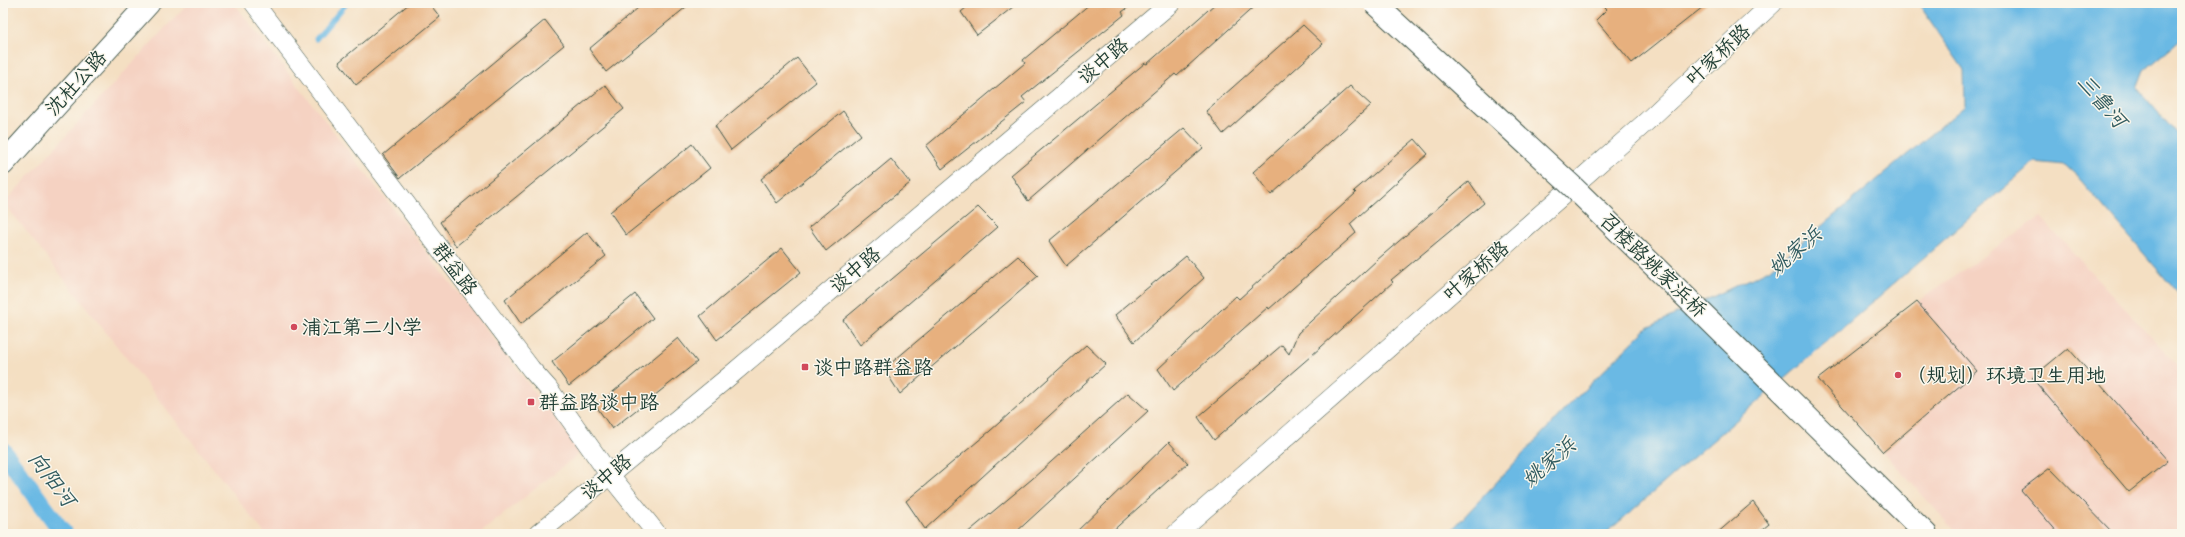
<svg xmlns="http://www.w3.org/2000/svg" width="2185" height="537" font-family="Caveat,'LXGW WenKai TC',sans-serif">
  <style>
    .built { fill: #f5d2c2 }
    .water { fill: #6ab9e4; stroke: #447b8c }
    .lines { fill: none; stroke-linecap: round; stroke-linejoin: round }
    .stream { stroke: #6ab9e4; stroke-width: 5 }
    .canal { stroke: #6ab9e4; stroke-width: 18 }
    .building { fill: #e7b07e }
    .street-casing { stroke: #3f5549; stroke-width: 20 }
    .secondary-casing { stroke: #3f5549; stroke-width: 24 }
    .street { stroke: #fff; stroke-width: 19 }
    .secondary { stroke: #fff; stroke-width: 22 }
    .secondary-bridge-casing { stroke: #3f5549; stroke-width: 24; stroke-linecap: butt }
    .secondary-bridge { stroke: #fff; stroke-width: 22 }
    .poi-dot { fill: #d1495b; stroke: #fbf7ec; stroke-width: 1.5 }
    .labels { text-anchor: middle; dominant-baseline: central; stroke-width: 3; stroke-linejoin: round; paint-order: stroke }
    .street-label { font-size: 20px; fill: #1f3d34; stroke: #fbf7ec }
    .poi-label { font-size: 20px; fill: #1f3d34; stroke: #fbf7ec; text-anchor: start }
    .water-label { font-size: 21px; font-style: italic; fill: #325c60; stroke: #fbf7ec }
  </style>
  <rect width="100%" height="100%" fill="#fbf7ec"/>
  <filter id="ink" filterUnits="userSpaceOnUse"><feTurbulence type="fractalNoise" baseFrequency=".025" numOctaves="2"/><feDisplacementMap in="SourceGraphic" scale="8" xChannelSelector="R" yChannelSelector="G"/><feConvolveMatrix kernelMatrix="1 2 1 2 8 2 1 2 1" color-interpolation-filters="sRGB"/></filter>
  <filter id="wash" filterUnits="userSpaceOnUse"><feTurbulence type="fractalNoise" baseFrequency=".012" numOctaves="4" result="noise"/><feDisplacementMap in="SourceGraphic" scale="16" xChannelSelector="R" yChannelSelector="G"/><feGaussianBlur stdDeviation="0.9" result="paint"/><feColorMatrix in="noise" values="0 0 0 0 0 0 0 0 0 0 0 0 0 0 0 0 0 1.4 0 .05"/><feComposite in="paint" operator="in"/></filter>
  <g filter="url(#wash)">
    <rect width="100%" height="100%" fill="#f4dfc2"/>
    <g class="built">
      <path d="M 188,3 L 234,3 L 581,452 L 479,534 L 265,534 L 4,203 Z"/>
      <path d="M 2040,217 L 2182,370 L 2182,534 L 1958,534 L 1883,452 L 1977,371 L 1917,302 Z"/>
    </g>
    <path class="water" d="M 1918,3 L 2182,3 L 2182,38 L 2144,70 L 2137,88 L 2182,140 L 2182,298 L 2077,176 L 2065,165 L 2034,162 L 1605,534 L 1448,534 L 1567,407 L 1647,328 L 1769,270 L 1965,106 L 1964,70 Z"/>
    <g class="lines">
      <path class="stream" d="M 316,39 L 347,3"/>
      <path class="canal" d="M 3,451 L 64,534"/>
    </g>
    <g id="blocks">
      <g class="building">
        <path d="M 410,3 L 429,3 L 440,17 L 356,85 L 339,62 Z"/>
        <path d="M 644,3 L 691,3 L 606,72 L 589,49 Z"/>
        <path d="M 972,3 L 1018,3 L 977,35 L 961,12 Z"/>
        <path d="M 1091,3 L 1134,3 L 1122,12 L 1124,15 L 1022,97 L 1026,102 L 942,169 L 926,146 L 1025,63 L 1023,60 Z"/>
        <path d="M 1216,3 L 1258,3 L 1177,76 L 1175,74 L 1028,201 L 1011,175 L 1145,63 L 1147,64 Z"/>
        <path d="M 1601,3 L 1708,3 L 1632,63 L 1596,20 L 1607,9 Z"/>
        <path d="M 545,20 L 564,45 L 400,178 L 383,155 Z"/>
        <path d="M 1303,25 L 1323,44 L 1223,134 L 1206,111 Z"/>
        <path d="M 797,58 L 816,82 L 731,150 L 715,126 Z"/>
        <path d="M 605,85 L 624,109 L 456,246 L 440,222 Z"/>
        <path d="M 1350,86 L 1371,105 L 1271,195 L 1253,172 Z"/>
        <path d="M 843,111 L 861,135 L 777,203 L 761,179 Z"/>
        <path d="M 1184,128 L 1203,148 L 1066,266 L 1049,241 Z"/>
        <path d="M 1415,139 L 1428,154 L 1350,224 L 1356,233 L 1269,309 L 1268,307 L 1173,391 L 1158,369 L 1236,296 L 1239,299 L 1356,193 L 1354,191 Z"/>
        <path d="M 692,144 L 710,168 L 626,235 L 610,212 Z"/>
        <path d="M 891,159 L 910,183 L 826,251 L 809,227 Z"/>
        <path d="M 1469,181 L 1484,203 L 1391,280 L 1393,282 L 1311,356 L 1214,440 L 1198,417 L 1282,345 L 1289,354 L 1298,333 L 1377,260 Z"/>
        <path d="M 978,207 L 998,227 L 860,345 L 843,320 Z"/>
        <path d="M 587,232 L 606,256 L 521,324 L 505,300 Z"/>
        <path d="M 782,248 L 801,272 L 717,340 L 700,316 Z"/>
        <path d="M 1018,256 L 1038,276 L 900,394 L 884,369 Z"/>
        <path d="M 1186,256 L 1204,278 L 1134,342 L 1115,315 Z"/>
        <path d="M 635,294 L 653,318 L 569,386 L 552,362 Z"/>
        <path d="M 1917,302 L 1977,371 L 1883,452 L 1818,379 Z"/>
        <path d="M 678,338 L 697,362 L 612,429 L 596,406 Z"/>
        <path d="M 1086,345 L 1106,364 L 925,529 L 906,501 L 990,431 Z"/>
        <path d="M 2068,348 L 2168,461 L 2129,492 L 2032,378 Z"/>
        <path d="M 1128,393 L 1148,411 L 1014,534 L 966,534 L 1032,479 Z"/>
        <path d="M 1169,442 L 1188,463 L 1109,534 L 1074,534 Z"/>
        <path d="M 2050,468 L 2114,534 L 2059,534 L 2021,490 Z"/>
        <path d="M 1753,502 L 1769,524 L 1757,534 L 1716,534 Z"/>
      </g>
    </g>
  </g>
  <g filter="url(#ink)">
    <use href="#blocks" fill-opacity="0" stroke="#3f5549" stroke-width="1"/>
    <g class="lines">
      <g class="street-casing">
        <g id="street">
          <path d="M 254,3 L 531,369 L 548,388 L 609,474 L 657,534"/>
          <path d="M 538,534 L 732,374 L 1171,3"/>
          <path d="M 1176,534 L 1646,122 L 1773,3"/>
        </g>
      </g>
      <g class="secondary-casing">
        <g id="secondary">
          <path d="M 3,164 L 149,3"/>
          <path d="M 1696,307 L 1926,534"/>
        </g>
      </g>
      <use href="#street" class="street"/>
      <use href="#secondary" class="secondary"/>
      <g class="secondary-bridge-casing">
        <path id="secondary-bridge" d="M 1374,3 L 1572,186 L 1696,307"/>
      </g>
      <use href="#secondary-bridge" class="secondary-bridge"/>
    </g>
  </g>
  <g class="poi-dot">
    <circle cx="294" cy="327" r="4"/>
    <rect x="801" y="363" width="8" height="8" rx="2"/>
    <circle cx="1898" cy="375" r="4"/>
    <rect x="527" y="398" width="8" height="8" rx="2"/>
  </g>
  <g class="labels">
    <g class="street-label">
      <text transform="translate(1718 55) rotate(-43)">叶家桥路</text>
      <text transform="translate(1103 61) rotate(-40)">谈中路</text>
      <text transform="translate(76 83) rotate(-48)">沈杜公路</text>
      <text transform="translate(1653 265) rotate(44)">召楼路姚家浜桥</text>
      <text transform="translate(455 269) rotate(53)">群益路</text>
      <text transform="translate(855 270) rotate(-40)">谈中路</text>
      <text transform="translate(1476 271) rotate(-41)">叶家桥路</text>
      <text transform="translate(606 477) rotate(-40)">谈中路</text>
    </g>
    <g class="poi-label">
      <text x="302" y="327">浦江第二小学</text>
      <text x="813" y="367">谈中路群益路</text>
      <text x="1906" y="375">（规划）环境卫生用地</text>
      <text x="539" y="402">群益路谈中路</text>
    </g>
    <g class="water-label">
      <text transform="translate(2102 101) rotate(49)">三鲁河</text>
      <text transform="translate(1795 251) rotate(-41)">姚家浜</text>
      <text transform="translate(1549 462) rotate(-41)">姚家浜</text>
      <text transform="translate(52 479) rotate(53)">向阳河</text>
    </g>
  </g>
  <rect width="2185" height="537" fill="none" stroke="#fbf7ec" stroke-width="16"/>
</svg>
